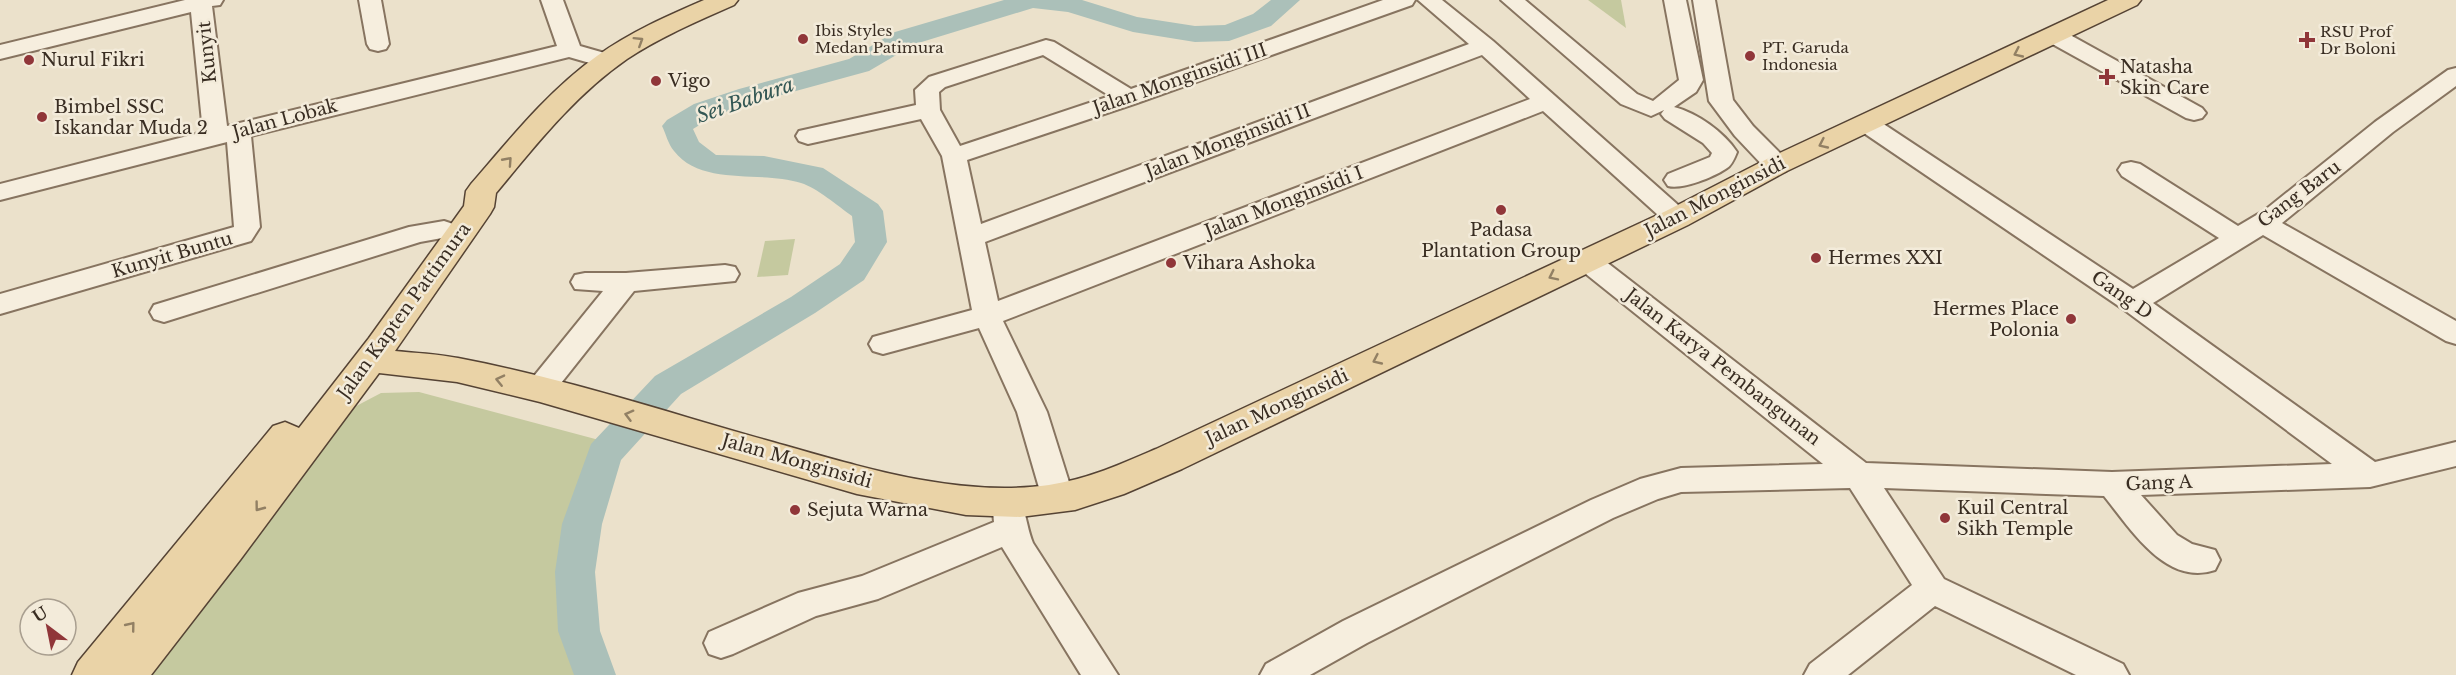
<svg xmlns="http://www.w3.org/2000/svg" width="2456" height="675" font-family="'Libre Baskerville',serif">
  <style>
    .green { fill: #c5c99f }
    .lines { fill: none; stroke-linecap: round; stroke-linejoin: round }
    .river { fill: #abc0b9; fill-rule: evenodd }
    .minor-casing { stroke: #877460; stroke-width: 4 }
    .major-casing { stroke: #554334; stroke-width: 3 }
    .minor { fill: #f6eede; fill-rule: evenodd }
    .major { fill: #ead3a7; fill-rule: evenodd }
    .oneway { stroke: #928064 }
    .poi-dot { fill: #903639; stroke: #f3ebda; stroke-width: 2 }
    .labels { text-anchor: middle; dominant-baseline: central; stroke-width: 5; stroke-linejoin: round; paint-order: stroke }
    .far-poi-label { font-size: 15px; fill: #392d22; stroke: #f3ebda; text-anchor: start }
    .street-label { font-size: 18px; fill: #392d22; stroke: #f3ebda }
    .poi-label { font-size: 18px; fill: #392d22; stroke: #f3ebda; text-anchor: start }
    .water-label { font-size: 20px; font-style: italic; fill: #335754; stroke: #f3ebda }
  </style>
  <rect width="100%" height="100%" fill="#ebe1cb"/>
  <g class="green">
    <path d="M 1588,0 L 1621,0 L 1626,28 Z"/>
    <path d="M 795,239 L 788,275 L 757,277 L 765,241 Z"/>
    <path d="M 419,392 L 614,444 L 604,454 L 582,524 L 579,631 L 595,675 L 139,675 L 343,413 L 381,393 Z"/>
  </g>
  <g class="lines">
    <path class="river" d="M 1004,0 L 1082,0 L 1137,17 L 1195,26 L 1225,25 L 1253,14 L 1271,0 L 1300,0 L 1271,26 L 1229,41 L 1195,42 L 1133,32 L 1068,12 L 1033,8 L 915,44 L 869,71 L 759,101 L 714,116 L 693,129 L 699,142 L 716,155 L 764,156 L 823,168 L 878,204 L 883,211 L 887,242 L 864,280 L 815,313 L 681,394 L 621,460 L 602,524 L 595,572 L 600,631 L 616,675 L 574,675 L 558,631 L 555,572 L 562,524 L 591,444 L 655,376 L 791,297 L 840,264 L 855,242 L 852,216 C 838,206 817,188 801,183 C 761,170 702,187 674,151 C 668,144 666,134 662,126 L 667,120 L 694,104 L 739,89 L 849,59 L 895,32 Z"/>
    <g class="minor-casing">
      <g id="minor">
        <path d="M 185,0 L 223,0 L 220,5 L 212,6 L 227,126 L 557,46 L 541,0 L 563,0 L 580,46 L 615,56 L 618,61 L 615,66 L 607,68 L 569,57 L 251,136 L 260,227 L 251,241 L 0,314 L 0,294 L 234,227 L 227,142 L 0,200 L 0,184 L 203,132 L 191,12 L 0,59 L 0,45 Z"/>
        <path d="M 359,0 L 381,0 L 389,44 L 386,49 L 378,51 L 370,49 L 367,44 Z"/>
        <path d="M 1383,0 L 1415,0 L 1412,5 L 1137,103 L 967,160 L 981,224 L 1469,44 L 1418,0 L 1442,0 L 1493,41 L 1686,212 L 1690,218 L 1686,224 L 1677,227 L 1668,224 L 1543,111 L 1003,321 L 1047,412 L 1074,498 L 1069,507 L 1058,511 L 1047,507 L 1042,498 L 1017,412 L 979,328 L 883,354 L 873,351 L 869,344 L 873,337 L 972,310 L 942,156 L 921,119 L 808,144 L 799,141 L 796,136 L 799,131 L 916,105 L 915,90 L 929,77 L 1046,40 L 1054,42 L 1131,89 ZM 1043,55 L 1110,96 L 960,146 L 940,110 L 939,92 L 945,87 ZM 1482,55 L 1530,99 L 998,301 L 985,242 Z"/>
        <path d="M 1501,0 L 1525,0 L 1637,94 L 1653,101 L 1679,80 L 1664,0 L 1686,0 L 1703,80 L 1696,92 L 1674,107 C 1697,113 1724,132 1737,152 C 1735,157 1732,165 1727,168 C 1714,177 1682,190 1668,186 L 1664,180 L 1668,174 L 1710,157 L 1712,153 L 1703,143 L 1665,119 L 1661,114 L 1664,110 L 1651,116 L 1621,104 Z"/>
        <path d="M 1693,0 L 1715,0 L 1733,100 L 1753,126 L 1786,159 L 1790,165 L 1786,171 L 1777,173 L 1768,171 L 1735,136 L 1709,101 Z"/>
        <path d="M 2055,29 L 2063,31 L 2202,108 L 2206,113 L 2202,118 L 2194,120 L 2186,118 L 2047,41 L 2044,36 L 2047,31 Z"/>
        <path d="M 2456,68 L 2456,86 L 2393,132 L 2282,223 L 2456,321 L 2456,344 L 2446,341 L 2263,235 L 2153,303 L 2375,462 L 2456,442 L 2456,466 L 2370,487 L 2141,495 L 2177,535 L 2192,544 L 2215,550 L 2220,560 L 2215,570 C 2166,587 2130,528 2104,496 L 1884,488 L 1944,579 L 2123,664 L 2129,675 L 2076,675 L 1935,606 L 1848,675 L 1804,675 L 1810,664 L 1912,585 L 1850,488 L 1681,492 L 1658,499 L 1613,518 L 1367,643 L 1310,675 L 1260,675 L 1266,664 L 1343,621 L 1591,500 L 1640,479 L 1681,468 L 1823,464 L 1576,266 L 1573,260 L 1576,254 L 1586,251 L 1596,254 L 1866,463 L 2112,472 L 2332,464 L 2123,309 L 1858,129 L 1855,124 L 1858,119 L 1867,117 L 1876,119 L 2133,289 L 2219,238 L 2122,176 L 2118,170 L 2122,164 L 2131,162 L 2140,164 L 2238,226 L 2265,210 L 2375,122 L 2448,70 Z"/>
        <path d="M 444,221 L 453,224 L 457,230 L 453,236 L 420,242 L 164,322 L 154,319 L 150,312 L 154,305 L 409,227 Z"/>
        <path d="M 725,265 L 735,267 L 739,274 L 735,281 L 634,291 L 550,397 L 540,400 L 530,397 L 525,389 L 530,381 L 603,291 L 575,289 L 571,282 L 575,275 L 585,273 L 626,273 Z"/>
        <path d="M 1009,498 L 1020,502 C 1027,515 1027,529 1033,543 L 1118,675 L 1081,675 L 1002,547 L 878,599 L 816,616 L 733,654 L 721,658 L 709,654 L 704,643 L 709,632 L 798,593 L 862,576 L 994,522 L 993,511 L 998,502 Z"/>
      </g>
    </g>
    <g class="major-casing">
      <path id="major" d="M 704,0 L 738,0 L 734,5 C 698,21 660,37 627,59 C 575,95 536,145 496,193 L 494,207 L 490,214 L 395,351 C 416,353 438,354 458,358 C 564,378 666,412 769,441 C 858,466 956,498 1049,485 C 1088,479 1121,464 1156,449 L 1666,211 L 1767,159 L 2108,0 L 2141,0 L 2137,5 L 1787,171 L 1688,225 L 1182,469 L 1124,494 L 1075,510 L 1020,517 L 966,515 L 857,494 L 540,402 L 457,382 L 379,373 L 240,560 L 151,675 L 72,675 L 78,662 L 273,426 L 285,422 L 299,428 L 369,338 L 464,206 L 466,191 L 471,184 C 510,139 548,91 597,56 C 630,32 667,16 704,0 Z"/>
    </g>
    <use href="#minor" class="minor"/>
    <use href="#major" class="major"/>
  </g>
  <defs><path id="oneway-chevron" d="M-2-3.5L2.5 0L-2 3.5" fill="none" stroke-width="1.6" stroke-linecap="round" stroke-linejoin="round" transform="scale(1.5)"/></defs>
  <g class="oneway">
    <use href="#oneway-chevron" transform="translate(639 41) rotate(-32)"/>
    <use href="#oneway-chevron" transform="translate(2018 53) rotate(155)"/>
    <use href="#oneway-chevron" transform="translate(1823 144) rotate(155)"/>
    <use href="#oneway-chevron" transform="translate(508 161) rotate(-48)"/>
    <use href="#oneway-chevron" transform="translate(1553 276) rotate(154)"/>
    <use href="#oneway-chevron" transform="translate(1377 360) rotate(155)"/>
    <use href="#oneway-chevron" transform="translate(500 380) rotate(-167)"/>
    <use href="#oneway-chevron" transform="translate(629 415) rotate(-165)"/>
    <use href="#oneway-chevron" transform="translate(259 507) rotate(127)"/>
    <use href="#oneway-chevron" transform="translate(131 626) rotate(-51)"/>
  </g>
  <g class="poi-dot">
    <circle cx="803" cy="39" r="6"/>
    <path d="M2304 31h6v6h6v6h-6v6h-6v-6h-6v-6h6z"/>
    <circle cx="1750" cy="56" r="6"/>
    <circle cx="29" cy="60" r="6"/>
    <path d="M2104 68h6v6h6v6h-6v6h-6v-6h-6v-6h6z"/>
    <circle cx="656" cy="81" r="6"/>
    <circle cx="42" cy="117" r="6"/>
    <circle cx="1501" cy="210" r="6"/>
    <circle cx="1816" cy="258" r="6"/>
    <circle cx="1171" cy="263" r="6"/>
    <circle cx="2071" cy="319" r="6"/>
    <circle cx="795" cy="510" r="6"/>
    <circle cx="1945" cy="518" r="6"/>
  </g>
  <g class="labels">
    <g class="far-poi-label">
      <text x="815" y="30">Ibis Styles<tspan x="815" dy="17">Medan Patimura</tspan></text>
      <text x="2320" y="31">RSU Prof<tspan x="2320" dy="17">Dr Boloni</tspan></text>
      <text x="1762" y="47">PT. Garuda<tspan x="1762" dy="17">Indonesia</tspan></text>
    </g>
    <g class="street-label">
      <text transform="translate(207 52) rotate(-96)">Kunyit</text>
      <text transform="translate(1180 79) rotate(-19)">Jalan Monginsidi III</text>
      <text transform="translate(285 119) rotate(-15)">Jalan Lobak</text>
      <text transform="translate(1228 141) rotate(-21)">Jalan Monginsidi II</text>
      <text transform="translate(2299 194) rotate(-37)">Gang Baru</text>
      <text transform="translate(1715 197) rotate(-27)">Jalan Monginsidi</text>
      <text transform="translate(1284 202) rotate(-21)">Jalan Monginsidi I</text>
      <text transform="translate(172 255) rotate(-16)">Kunyit Buntu</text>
      <text transform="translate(2122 295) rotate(35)">Gang D</text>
      <text transform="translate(404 311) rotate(-54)">Jalan Kapten Pattimura</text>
      <text transform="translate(1723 367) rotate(38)">Jalan Karya Pembangunan</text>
      <text transform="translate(1277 407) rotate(-25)">Jalan Monginsidi</text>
      <text transform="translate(797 461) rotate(16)">Jalan Monginsidi</text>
      <text transform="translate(2159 483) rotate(-2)">Gang A</text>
    </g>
    <g class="poi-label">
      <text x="41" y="60">Nurul Fikri</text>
      <text x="2120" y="67">Natasha<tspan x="2120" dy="21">Skin Care</tspan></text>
      <text x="668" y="81">Vigo</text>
      <text x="54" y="107">Bimbel SSC<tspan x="54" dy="21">Iskandar Muda 2</tspan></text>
      <text x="1501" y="230" text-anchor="middle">Padasa<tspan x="1501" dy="21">Plantation Group</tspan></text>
      <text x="1828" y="258">Hermes XXI</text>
      <text x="1183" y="263">Vihara Ashoka</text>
      <text x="2059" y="309" text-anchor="end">Hermes Place<tspan x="2059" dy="21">Polonia</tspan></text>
      <text x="1957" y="508">Kuil Central<tspan x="1957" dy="21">Sikh Temple</tspan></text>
      <text x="807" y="510">Sejuta Warna</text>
    </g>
    <g class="water-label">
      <text transform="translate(745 100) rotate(-19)">Sei Babura</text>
    </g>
  </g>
  <g transform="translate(48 627) rotate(328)"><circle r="28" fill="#f3ebda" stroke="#a99f90" stroke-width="1.5"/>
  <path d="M0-4.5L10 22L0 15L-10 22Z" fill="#903639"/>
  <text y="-9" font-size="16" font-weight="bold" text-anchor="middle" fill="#392d22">U</text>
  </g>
</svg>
